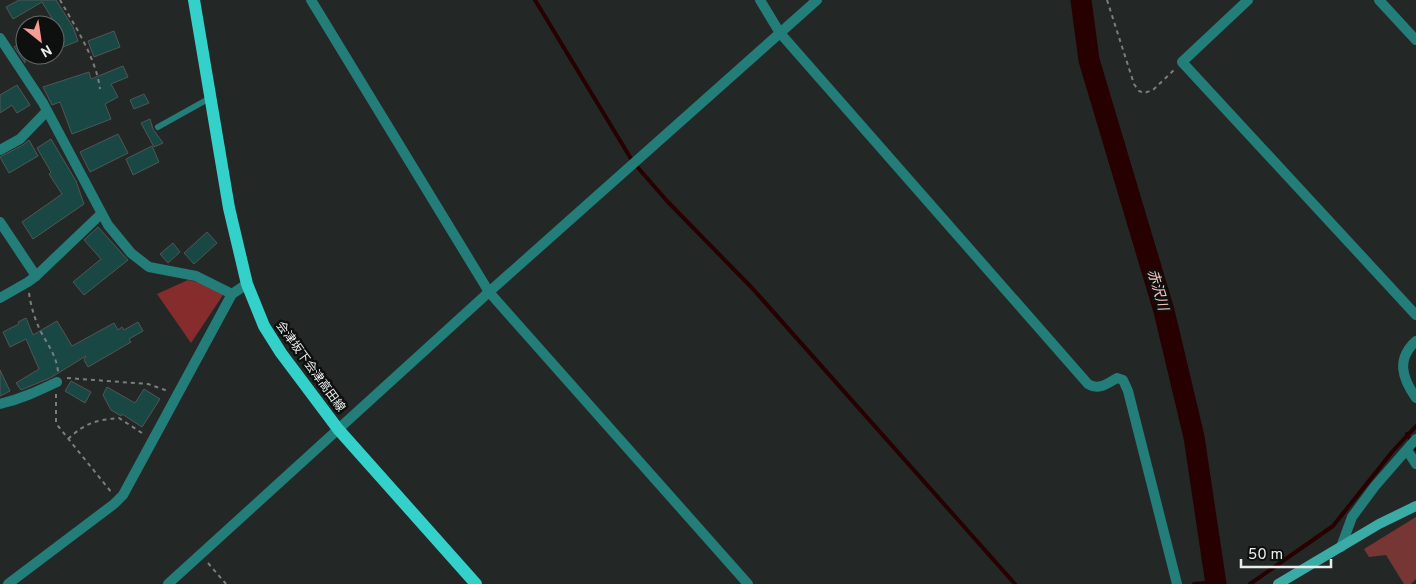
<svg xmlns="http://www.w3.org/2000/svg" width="1416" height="584" font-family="Overpass,'Noto Sans JP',sans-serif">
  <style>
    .green { fill: #763734 }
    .forest { fill: #862c2c }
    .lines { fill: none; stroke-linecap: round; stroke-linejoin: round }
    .stream { stroke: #270001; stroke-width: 4 }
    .river { stroke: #270001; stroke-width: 21 }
    .building { fill: #194744; stroke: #505655 }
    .path { stroke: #7a7f7e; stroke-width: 2; stroke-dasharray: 4 4; stroke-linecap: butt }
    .lane { stroke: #237e7a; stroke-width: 6 }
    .street { stroke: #237e7a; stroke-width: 10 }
    .secondary { stroke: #3baba6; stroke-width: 10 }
    .primary { stroke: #33d1ca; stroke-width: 12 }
    .labels { text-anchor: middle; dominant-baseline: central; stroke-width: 5; stroke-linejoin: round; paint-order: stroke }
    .street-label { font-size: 12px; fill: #eaeded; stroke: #0e1010 }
    .water-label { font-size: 14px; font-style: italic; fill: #fdc7c3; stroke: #0e1010 }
  </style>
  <rect width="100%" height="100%" fill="#232827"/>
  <path class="green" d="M 1416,517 L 1416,579 L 1411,584 L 1404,584 L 1386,555 L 1369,557 L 1364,549 Z"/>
  <path class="forest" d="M 188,280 L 202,283 L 223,295 L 191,343 L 157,294 Z"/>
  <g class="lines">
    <g class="stream">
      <path d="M 535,0 L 633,162 L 667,201 L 753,289 L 1015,584"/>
      <path d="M 1407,434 L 1416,449"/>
      <path d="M 1194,584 L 1215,582"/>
      <path d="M 1250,584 L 1333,526 L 1392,452 L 1416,426"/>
    </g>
    <path class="river" d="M 1081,0 L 1089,60 L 1164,311 L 1194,437 L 1216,584"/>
  </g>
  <g class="building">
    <path d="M 19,0 L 56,0 L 73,27 L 78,41 L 58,49 L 55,38 L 62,35 L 42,2 L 13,19 L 6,7 Z"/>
    <path d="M 114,31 L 120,47 L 94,57 L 88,41 Z"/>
    <path d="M 25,40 L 25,63 L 14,47 Z"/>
    <path d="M 123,66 L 128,77 L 111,84 L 118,97 L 105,104 L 111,119 L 72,134 L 60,102 L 52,105 L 43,87 L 89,72 L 91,79 Z"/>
    <path d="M 17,85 L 30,105 L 17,113 L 12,105 L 0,113 L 0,95 Z"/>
    <path d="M 144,94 L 149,103 L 134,109 L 130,100 Z"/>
    <path d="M 150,119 L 153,129 L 163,143 L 154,147 L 141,123 Z"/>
    <path d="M 118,134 L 128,153 L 90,172 L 80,152 Z"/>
    <path d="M 51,139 L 76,181 L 84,204 L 33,239 L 22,222 L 62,194 L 49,174 L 51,172 L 37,148 Z"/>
    <path d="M 29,140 L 38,156 L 9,173 L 0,157 L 23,145 Z"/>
    <path d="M 152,146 L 159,162 L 133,175 L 126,159 Z"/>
    <path d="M 98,227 L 128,260 L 84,295 L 73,282 L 101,259 L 84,240 Z"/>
    <path d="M 207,232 L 217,243 L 194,264 L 184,253 Z"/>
    <path d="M 173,243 L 180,252 L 168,263 L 160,254 Z"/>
    <path d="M 26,318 L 33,335 L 57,321 L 72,346 L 114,323 L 118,330 L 122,327 L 124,330 L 138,322 L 143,331 L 129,339 L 131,342 L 88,367 L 84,360 L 86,356 L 50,378 L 21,390 L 16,383 L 39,369 L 26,339 L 10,347 L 3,332 L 19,324 L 18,322 Z"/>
    <path d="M 0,370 L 10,391 L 0,396 Z"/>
    <path d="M 71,381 L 91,392 L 85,403 L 65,391 Z"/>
    <path d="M 107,387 L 135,403 L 144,389 L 160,399 L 142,427 L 122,414 L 121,416 L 111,410 L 103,395 Z"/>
  </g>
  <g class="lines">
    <g class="path">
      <path d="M 60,0 C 75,26 96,58 100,89"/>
      <path d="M 1107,0 L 1134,84 L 1139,91 L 1144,93 L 1153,90 L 1175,69"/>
      <path d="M 29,293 C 31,307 35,320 41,332 C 48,345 57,357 58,372"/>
      <path d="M 67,378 L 148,384 L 168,391"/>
      <path d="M 56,394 L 56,422 L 58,426 L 112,493"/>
      <path d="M 68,439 C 85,423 96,420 119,418 L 145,435"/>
      <path d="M 208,563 L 226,584"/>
    </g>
    <path class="lane" d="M 158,127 L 210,98"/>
    <g class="street">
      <path d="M 311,0 L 489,292 L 748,584"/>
      <path d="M 760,0 L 780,33 L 1088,384 C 1099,391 1108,383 1117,378 L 1123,380 L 1128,391 L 1177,584"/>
      <path d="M 1248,0 L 1182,62 L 1416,315"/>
      <path d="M 1379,0 L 1416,40"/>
      <path d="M 0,38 L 43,103 L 108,225 L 131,253 L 149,267 L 196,276 L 232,294"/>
      <path d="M 0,150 L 20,139 L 47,111"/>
      <path d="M 0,222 L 36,276"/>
      <path d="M 0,298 L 28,282 L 36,276 L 101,214"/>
      <path d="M 1416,341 C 1396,359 1402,378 1416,398"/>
      <path d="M 0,404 C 21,399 38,391 57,382"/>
      <path d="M 1407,450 L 1416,464"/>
      <path d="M 1341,547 L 1352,517 L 1375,486 L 1416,439"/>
      <path d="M 8,584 L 114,504 L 123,495 L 232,294 L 247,284"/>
      <path d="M 168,584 L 489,292 L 817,0"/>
    </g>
    <path class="secondary" d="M 1278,584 L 1379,524 L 1416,506"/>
    <path class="primary" d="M 194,0 L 229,208 L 247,284 L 264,326 L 281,353 L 338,429 L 476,584"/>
  </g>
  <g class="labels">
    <g class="street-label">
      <text transform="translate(310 367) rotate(54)">会津坂下会津高田線</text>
    </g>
    <g class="water-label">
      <text transform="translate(1157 290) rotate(74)">赤沢川</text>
    </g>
  </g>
  <g transform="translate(40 40) rotate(150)"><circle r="24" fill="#0e1010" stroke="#666868"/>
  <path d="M0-4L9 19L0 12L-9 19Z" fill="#f59c95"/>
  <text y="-8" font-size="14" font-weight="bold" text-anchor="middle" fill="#eaeded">N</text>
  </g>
  <path d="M1241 559v8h90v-8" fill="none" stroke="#eaeded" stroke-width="2.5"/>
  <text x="1248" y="559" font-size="15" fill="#eaeded" stroke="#0e1010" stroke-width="4" paint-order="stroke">50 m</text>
</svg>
